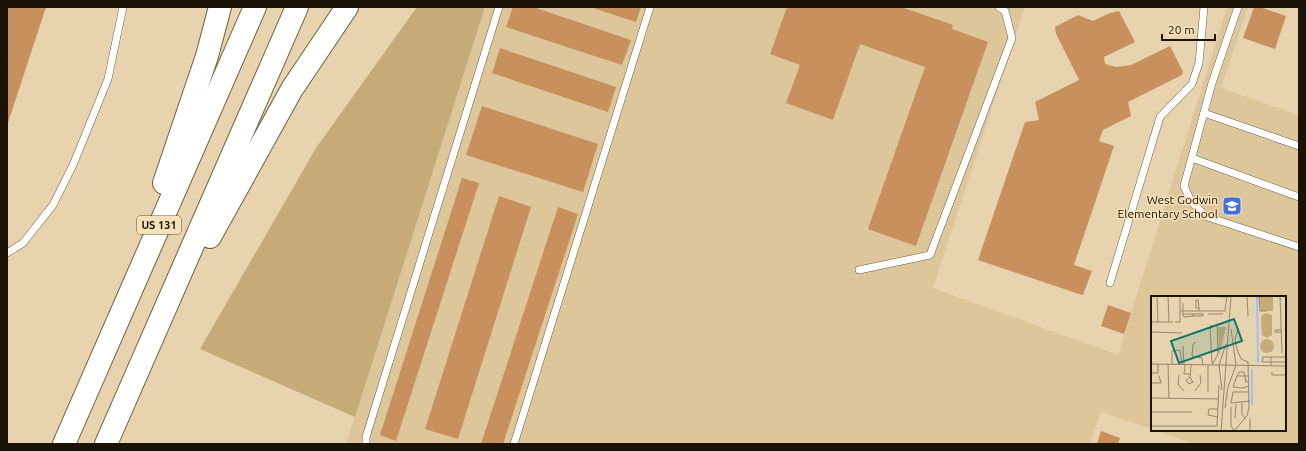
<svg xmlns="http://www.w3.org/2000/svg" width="1306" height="451" font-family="Ubuntu,sans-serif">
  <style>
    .built { fill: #ddc699 }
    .green { fill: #c5ab78 }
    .building { fill: #c7905c }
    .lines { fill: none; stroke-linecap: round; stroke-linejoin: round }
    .lane-casing { stroke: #705f3d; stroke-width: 8 }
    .highway-casing { stroke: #705f3d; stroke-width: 24 }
    .lane { stroke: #fff; stroke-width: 7 }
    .highway { stroke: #fff; stroke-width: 22 }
    .labels { text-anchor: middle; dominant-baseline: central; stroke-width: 3; stroke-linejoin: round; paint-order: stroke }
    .shield { fill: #f4e1ba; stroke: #5b513c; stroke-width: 1 }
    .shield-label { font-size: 11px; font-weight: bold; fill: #1a1306 }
    .poi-label { font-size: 12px; fill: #1a1306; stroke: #f4e1ba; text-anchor: end }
    .inset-river { fill: none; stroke: #9fbefc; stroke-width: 2 }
    .inset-road { fill: none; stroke: #95876b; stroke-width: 1 }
    .view { fill: #0f766e; fill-opacity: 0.15; stroke: #0f766e; stroke-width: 2 }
    .inset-edge { fill: none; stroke: #1a1306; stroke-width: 2 }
  </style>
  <rect width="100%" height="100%" fill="#e7d4ae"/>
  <path class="built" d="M 485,7 L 1025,7 L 933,288 L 1118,355 L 1227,7 L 1248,7 L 1221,88 L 1299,115 L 1299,444 L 1195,444 L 1154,430 L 1285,430 L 1285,297 L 1152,297 L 1152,429 L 1101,412 L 1090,444 L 346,444 Z"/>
  <path class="green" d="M 417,7 L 485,7 L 355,417 L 200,349 L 316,148 Z"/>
  <g class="building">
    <path d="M 7,7 L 46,7 L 7,126 Z"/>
    <path d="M 513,7 L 533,7 L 631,40 L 622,65 L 506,27 Z"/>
    <path d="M 590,7 L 641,7 L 636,22 Z"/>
    <path d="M 787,7 L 901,7 L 953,25 L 952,29 L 988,42 L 916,246 L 868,229 L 925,67 L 860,44 L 833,120 L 786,103 L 800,65 L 770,54 Z"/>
    <path d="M 1254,7 L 1260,7 L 1286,16 L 1275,49 L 1243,38 Z"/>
    <path d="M 1119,11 L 1135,42 L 1104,57 L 1105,64 L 1116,67 L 1131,65 L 1170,46 L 1183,72 L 1182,75 L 1128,102 L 1131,116 L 1103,130 L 1099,141 L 1114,146 L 1074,265 L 1092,271 L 1083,295 L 1082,295 L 978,260 L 1025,122 L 1039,120 L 1035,102 L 1079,80 L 1056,34 L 1055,27 L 1078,15 L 1093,21 L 1110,13 Z"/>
    <path d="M 500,48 L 616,87 L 608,112 L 492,73 Z"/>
    <path d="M 482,106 L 598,144 L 583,192 L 466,155 Z"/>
    <path d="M 462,178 L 479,183 L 396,441 L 380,435 Z"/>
    <path d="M 499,196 L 531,207 L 458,439 L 425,429 Z"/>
    <path d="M 558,207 L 578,214 L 503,444 L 481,444 Z"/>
    <path d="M 1108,305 L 1131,313 L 1124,334 L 1101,326 Z"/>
    <path d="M 1101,431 L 1120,438 L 1118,444 L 1097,444 Z"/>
  </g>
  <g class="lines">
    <g class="lane-casing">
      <g id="lane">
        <path d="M 1238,7 L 1212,83 L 1184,186 L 1191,201 L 1205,216 L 1299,247"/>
        <path d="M 1204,113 L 1299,146"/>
        <path d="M 1192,158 L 1299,197"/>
        <path d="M 7,253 L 23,243 L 53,205 L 73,165 L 108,79 L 123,7"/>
        <path d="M 859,270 L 930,255 L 1012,38 L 1005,11 L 999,7"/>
        <path d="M 1110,283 L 1160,117 L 1192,84 L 1199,63 L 1204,7"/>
        <path d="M 366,444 L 366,437 L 499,7"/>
        <path d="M 514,444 L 650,7"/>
      </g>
    </g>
    <g class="highway-casing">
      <g id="highway">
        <path d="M 164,183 L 207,56 L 220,7"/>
        <path d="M 210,237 L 292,89 L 347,7"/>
        <path d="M 64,444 L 255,7"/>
        <path d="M 106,444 L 297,7"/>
      </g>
    </g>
    <use href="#lane" class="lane"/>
    <use href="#highway" class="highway"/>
  </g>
  <defs>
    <g id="school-square" transform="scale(1)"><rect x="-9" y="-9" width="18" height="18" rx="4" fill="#4070e1" stroke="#f4e1ba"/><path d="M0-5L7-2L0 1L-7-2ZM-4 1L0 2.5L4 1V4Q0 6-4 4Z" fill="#fff"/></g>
  </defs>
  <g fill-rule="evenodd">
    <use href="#school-square" x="1232" y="206"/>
  </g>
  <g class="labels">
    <rect class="shield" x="137" y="216" width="44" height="18" rx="3"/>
    <g class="shield-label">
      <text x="159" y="225">US 131</text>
    </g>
    <g class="poi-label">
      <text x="1218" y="199">West Godwin<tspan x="1218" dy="14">Elementary School</tspan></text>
    </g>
  </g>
  <g transform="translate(1151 296)">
    <rect width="135" height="135" fill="#e7d4ae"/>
    <path d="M 108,0 L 122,0 L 122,15 L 110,15 ZM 115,17 L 121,19 L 121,39 L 116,42 L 111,39 L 110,20 ZM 67,31 L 75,31 L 68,60 ZM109 50a7 7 0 1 1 14 0a7 7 0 1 1-14 0Z" fill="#c5ab78"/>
    <path class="inset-river" d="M 106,0 L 107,67M 101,73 L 101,109"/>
    <path class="inset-road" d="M 6,0 L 7,26M 17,0 L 18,26M 50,0 L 76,1M 96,0 L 97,20M 108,0 L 109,15 L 116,15M 129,0 L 131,57M 32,7 L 32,18 L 42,18M 48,12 L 45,12 L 45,4 L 47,4 L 48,12 L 48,15M 29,15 L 74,15 L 76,0M 32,18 L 33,21 L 42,20M 42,18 L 52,18 L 52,20 L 42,20 ZM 57,18 L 72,18M 0,26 L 22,26M 24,26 L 29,26 L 29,0M 131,34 L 124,34 L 124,36 L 131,36M 0,36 L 31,37M 45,46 L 42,48 L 41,60 L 51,62 L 52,69M 32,50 L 33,69M 120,61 L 120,66 L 135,66M 61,67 L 59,30 L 66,29 L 67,58 L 61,69M 0,68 L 135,70M 17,68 L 18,103M 21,69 L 21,55 L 29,54 L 31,69M 34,69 L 33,78 L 39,78M 57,69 L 57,96M 120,70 L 120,66 L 111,66 L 112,61 L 135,61M 121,76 L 121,79 L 135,79M 0,77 L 7,77 L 7,68M 28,79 L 27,88 L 33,95M 86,80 L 88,76 L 93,76 L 95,86 L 98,86M 98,80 L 86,80 L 82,91 L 92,92 L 98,90M 39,81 L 42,86 L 38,88 L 35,84 L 39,81 L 40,69M 0,87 L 10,87 L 8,80M 71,94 L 68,69 L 75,48M 44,95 L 50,87 L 49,79M 98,96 L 82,96 L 80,107 L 99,105M 0,102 L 68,103M 91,107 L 91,119 L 94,122M 80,111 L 80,130 L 83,134M 74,112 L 77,91 L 85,69 L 80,33M 0,116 L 41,116M 67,121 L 57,119 L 58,113 L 67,113M 84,122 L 85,108M 99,122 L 99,135M 0,130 L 66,130 L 68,89M 70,135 L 80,0M 83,135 L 96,120 L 98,111 L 97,66 L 90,63 L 86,53 L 84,43 L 87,32"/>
    <path class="view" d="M 83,23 L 91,45 L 28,67 L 20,45 Z"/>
    <rect width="135" height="135" class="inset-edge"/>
  </g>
  <rect width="1306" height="451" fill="none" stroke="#1a1306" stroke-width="16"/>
  <path d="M1162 34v6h53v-6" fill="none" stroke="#1a1306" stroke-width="2"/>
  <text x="1168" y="34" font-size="12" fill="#1a1306" stroke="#f4e1ba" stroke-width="3" paint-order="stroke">20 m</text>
</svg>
